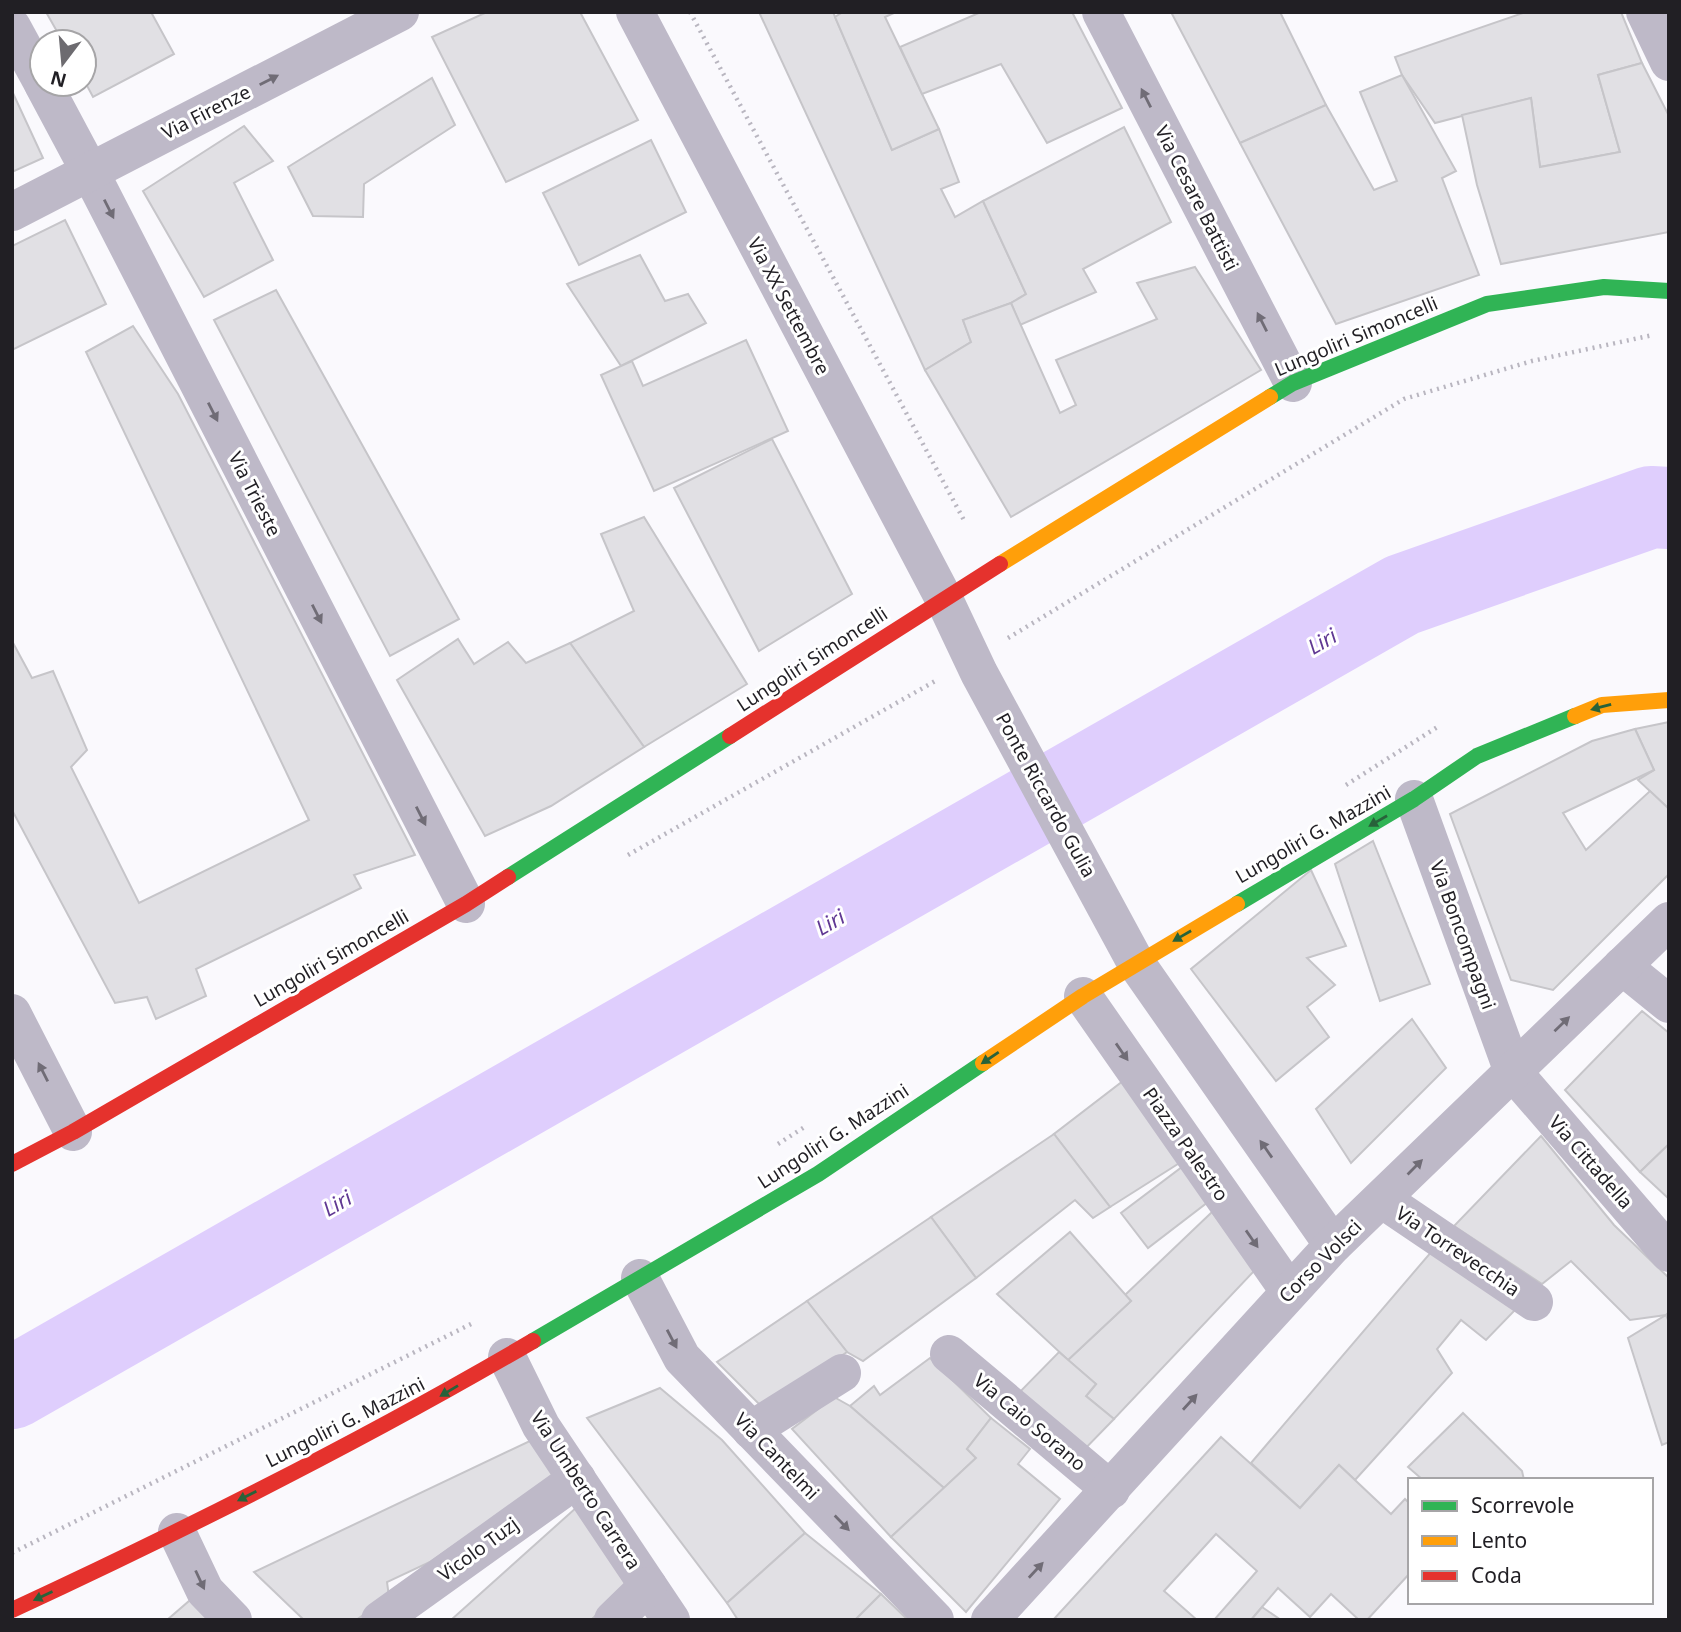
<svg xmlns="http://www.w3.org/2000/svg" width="1681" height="1632" font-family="'Noto Sans',sans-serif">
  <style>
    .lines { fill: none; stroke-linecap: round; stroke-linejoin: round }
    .river { stroke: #dfcefd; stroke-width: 82 }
    .building { fill: #e1e0e4; stroke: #c6c5c9; stroke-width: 2 }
    .path { stroke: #b9b6c0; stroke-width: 4.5; stroke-dasharray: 2 5; stroke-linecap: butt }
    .street { stroke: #beb9c8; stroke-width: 38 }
    .fast { stroke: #30b455; stroke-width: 16 }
    .slow { stroke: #ff9f0a; stroke-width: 16 }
    .jam { stroke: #e5322d; stroke-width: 16 }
    .oneway { fill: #706c76 }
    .oneway2 { fill: #28623a }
    .labels { text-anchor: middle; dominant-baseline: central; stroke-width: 6; stroke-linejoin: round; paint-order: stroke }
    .street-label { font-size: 19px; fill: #211f24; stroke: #fff }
    .water-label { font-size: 21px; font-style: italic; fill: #603893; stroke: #fff }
  </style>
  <rect width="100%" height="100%" fill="#faf9fd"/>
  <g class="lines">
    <path class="river" d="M 12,1388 L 1402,595 L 1651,507 L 1669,508"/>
  </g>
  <g class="building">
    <path d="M 46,12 L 151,12 L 174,54 L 93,97 L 84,80 L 84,42 L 63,42 Z"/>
    <path d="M 487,12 L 580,12 L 638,120 L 506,182 L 432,37 Z"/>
    <path d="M 759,12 L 833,12 L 892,150 L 939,129 L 959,182 L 941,189 L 955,217 L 983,201 L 1026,294 L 1011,303 L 963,320 L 971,342 L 925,370 Z"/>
    <path d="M 843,12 L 896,12 L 885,17 L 939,129 L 892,150 L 835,17 Z"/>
    <path d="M 981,12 L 1072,12 L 1122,108 L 1047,143 L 1001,64 L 922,94 L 900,47 Z"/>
    <path d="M 1171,12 L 1280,12 L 1326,105 L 1240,143 Z"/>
    <path d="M 1526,12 L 1621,12 L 1642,63 L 1598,75 L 1620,152 L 1540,167 L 1531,98 L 1435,123 L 1402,75 L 1395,57 Z"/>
    <path d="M 1642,63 L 1669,116 L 1669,232 L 1501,264 L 1477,185 L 1462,115 L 1531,98 L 1540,167 L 1620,152 L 1598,75 Z"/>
    <path d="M 1402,75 L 1456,171 L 1442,178 L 1479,275 L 1336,324 L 1240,143 L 1326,105 L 1374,190 L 1397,181 L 1360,92 Z"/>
    <path d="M 432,78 L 455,125 L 364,184 L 363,217 L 313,216 L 288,167 Z"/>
    <path d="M 12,91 L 43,158 L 12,172 Z"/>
    <path d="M 244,126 L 273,161 L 234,183 L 273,260 L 204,297 L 143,191 Z"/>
    <path d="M 1124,127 L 1171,222 L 1083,269 L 1096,292 L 1020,325 L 1011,303 L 1026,294 L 983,201 Z"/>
    <path d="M 651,140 L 686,212 L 579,265 L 543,193 Z"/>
    <path d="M 65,220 L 106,304 L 12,350 L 12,246 Z"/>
    <path d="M 640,255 L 665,301 L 688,294 L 706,323 L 621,366 L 567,284 Z"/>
    <path d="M 1195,267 L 1261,370 L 1011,517 L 925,370 L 971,342 L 963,320 L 1011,303 L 1060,413 L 1076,405 L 1056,360 L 1157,319 L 1137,283 Z"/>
    <path d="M 276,290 L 459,619 L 390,656 L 214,320 Z"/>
    <path d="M 133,326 L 178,394 L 415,855 L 354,875 L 361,888 L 196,969 L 206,996 L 156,1019 L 147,997 L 115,1003 L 12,810 L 12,641 L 32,678 L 53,671 L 87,750 L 71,767 L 139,903 L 309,820 L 86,352 Z"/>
    <path d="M 746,340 L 788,431 L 654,491 L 601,375 L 632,361 L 643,386 Z"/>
    <path d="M 772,439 L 852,594 L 759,651 L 674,488 Z"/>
    <path d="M 644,517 L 747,684 L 644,747 L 570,643 L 634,611 L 601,534 Z"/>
    <path d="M 458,639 L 474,664 L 508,642 L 526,663 L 570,643 L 644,747 L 551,806 L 485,836 L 397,680 Z"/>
    <path d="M 1669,722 L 1669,809 L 1638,780 L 1654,770 L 1635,729 Z"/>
    <path d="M 1635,729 L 1654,770 L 1563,813 L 1586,850 L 1650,791 L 1669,809 L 1669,874 L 1553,990 L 1511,980 L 1450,814 L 1592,741 Z"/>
    <path d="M 1373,841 L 1430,984 L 1380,1001 L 1335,864 Z"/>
    <path d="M 1311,870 L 1346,946 L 1307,958 L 1335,985 L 1307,1007 L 1329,1037 L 1276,1081 L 1191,969 Z"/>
    <path d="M 1642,1011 L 1669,1033 L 1669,1144 L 1640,1172 L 1565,1090 Z"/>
    <path d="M 1412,1019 L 1446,1068 L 1351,1163 L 1316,1109 Z"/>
    <path d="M 1123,1081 L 1181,1162 L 1110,1207 L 1054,1134 Z"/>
    <path d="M 1054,1134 L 1110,1207 L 1093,1218 L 1075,1200 L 976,1278 L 931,1217 Z"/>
    <path d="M 1541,1136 L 1614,1225 L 1669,1278 L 1669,1312 L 1666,1315 L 1630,1320 L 1571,1261 L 1542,1284 L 1454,1226 Z"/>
    <path d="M 1669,1144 L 1669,1199 L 1640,1172 Z"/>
    <path d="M 1182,1167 L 1208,1202 L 1148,1248 L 1121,1213 Z"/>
    <path d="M 1212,1212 L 1255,1270 L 1114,1419 L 1086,1396 L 1096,1384 L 1068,1360 L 1131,1301 L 1125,1295 Z"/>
    <path d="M 931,1217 L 976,1278 L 863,1361 L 847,1352 L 807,1301 Z"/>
    <path d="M 1070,1232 L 1131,1301 L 1068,1360 L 997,1294 Z"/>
    <path d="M 1432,1251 L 1517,1308 L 1486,1340 L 1461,1320 L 1437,1349 L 1452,1373 L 1355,1480 L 1339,1465 L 1300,1508 L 1251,1463 Z"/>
    <path d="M 807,1301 L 847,1352 L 763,1408 L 717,1362 Z"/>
    <path d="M 1666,1315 L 1669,1322 L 1669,1442 L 1662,1445 L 1628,1338 Z"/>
    <path d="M 1059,1352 L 1096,1384 L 1086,1396 L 1114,1419 L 1079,1455 L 1013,1399 Z"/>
    <path d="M 930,1358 L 991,1418 L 967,1449 L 976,1458 L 944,1488 L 850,1406 L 874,1386 L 880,1395 Z"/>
    <path d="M 660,1388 L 722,1440 L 805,1533 L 727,1603 L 587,1418 Z"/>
    <path d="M 834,1397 L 850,1406 L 944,1488 L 891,1537 L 792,1429 Z"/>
    <path d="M 1463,1413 L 1522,1471 L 1524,1480 L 1423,1480 L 1408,1467 Z"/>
    <path d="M 991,1418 L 1030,1449 L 1018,1464 L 1060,1499 L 966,1612 L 891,1537 L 976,1458 L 967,1449 Z"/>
    <path d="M 1221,1437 L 1300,1508 L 1339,1465 L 1391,1514 L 1405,1499 L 1410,1504 L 1410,1573 L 1367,1620 L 1359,1620 L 1331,1594 L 1310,1617 L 1278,1588 L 1251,1620 L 1214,1620 L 1257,1571 L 1216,1534 L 1164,1591 L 1197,1620 L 1053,1620 Z"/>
    <path d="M 532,1440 L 557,1474 L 430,1562 L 387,1582 L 389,1597 L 356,1620 L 304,1620 L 254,1572 Z"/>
    <path d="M 577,1507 L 629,1584 L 591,1620 L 451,1620 Z"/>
    <path d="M 805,1533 L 881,1594 L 855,1620 L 738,1620 L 727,1603 Z"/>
    <path d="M 881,1594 L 908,1620 L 855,1620 Z"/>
    <path d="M 196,1595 L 218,1620 L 167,1620 Z"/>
    <path d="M 1262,1607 L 1281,1620 L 1251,1620 Z"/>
  </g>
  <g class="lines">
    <g class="path">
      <path d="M 690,12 L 965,522"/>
      <path d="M 1008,638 L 1404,399 L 1532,361 L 1653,335"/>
      <path d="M 1346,785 L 1439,726"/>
      <path d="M 628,855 L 937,680"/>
      <path d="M 778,1144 L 806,1126"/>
      <path d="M 12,1553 L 475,1322"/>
    </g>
    <g class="street">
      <path d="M 635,12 L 944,599 L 979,673 L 1136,963 L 1333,1245"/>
      <path d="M 1101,12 L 1293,383"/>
      <path d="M 1645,12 L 1669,62"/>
      <path d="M 12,27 L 42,82"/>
      <path d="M 43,84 L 90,172 L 466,904"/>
      <path d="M 12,212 L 400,12"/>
      <path d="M 1414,799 L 1513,1072 L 1669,1253"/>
      <path d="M 1622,966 L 1669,1004"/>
      <path d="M 1083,996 L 1289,1291"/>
      <path d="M 12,1013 L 73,1132"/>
      <path d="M 1383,1200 L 1534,1302"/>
      <path d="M 640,1278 L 682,1358 L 935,1620"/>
      <path d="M 949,1354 L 1111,1490"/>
      <path d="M 507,1357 L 541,1426 L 671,1620"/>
      <path d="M 751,1430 L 842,1373"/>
      <path d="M 177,1532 L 205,1591 L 233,1620"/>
      <path d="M 380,1620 L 577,1479"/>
      <path d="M 613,1620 L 648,1586"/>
      <path d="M 990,1620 L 1333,1245 L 1669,921"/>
    </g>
    <g class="fast">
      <path d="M 1270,397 L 1293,383 L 1487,304 L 1604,287 L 1669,291"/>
      <path d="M 508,877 L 730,736"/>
      <path d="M 1237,904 L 1414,799 L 1477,756 L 1575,716"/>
      <path d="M 533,1341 L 818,1174 L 983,1063"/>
    </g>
    <g class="slow">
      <path d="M 1000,564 L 1270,397"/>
      <path d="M 1575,716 L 1602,705 L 1669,700"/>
      <path d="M 983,1063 L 1083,996 L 1237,904"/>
    </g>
    <g class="jam">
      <path d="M 730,736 L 1000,564"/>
      <path d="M 12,1164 L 73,1132 L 466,904 L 508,877"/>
      <path d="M 12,1610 C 189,1528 364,1440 533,1341"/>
    </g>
  </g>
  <defs><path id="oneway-solid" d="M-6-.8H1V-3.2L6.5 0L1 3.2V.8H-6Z" transform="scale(1.75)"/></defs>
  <g class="oneway">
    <use href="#oneway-solid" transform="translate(269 80) rotate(-27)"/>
    <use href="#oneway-solid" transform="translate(1146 98) rotate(-117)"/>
    <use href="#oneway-solid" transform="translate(109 209) rotate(63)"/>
    <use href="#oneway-solid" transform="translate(1262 322) rotate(-117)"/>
    <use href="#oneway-solid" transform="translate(213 412) rotate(63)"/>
    <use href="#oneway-solid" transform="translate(317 614) rotate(63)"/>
    <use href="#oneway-solid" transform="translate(421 816) rotate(63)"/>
    <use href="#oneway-solid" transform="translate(1562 1024) rotate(-44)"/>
    <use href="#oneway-solid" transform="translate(1122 1052) rotate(55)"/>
    <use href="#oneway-solid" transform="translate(43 1072) rotate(-117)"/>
    <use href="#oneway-solid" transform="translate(1266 1149) rotate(-125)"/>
    <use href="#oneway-solid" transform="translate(1415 1167) rotate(-45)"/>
    <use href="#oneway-solid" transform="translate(1252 1239) rotate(55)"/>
    <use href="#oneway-solid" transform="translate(672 1339) rotate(62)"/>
    <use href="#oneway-solid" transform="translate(1190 1402) rotate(-48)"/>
    <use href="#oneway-solid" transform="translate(842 1523) rotate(46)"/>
    <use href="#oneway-solid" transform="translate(1036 1570) rotate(-47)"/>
    <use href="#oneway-solid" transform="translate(200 1580) rotate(65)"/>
  </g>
  <g class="oneway2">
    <use href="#oneway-solid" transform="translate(1601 707) rotate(165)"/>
    <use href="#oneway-solid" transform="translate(1378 821) rotate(150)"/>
    <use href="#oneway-solid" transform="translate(1182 936) rotate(150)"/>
    <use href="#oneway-solid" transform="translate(990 1058) rotate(146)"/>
    <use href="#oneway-solid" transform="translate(449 1391) rotate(149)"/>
    <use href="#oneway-solid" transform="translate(247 1496) rotate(153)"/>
    <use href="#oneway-solid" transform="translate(43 1596) rotate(155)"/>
  </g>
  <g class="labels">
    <g class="street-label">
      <text transform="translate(206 112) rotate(-27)">Via Firenze</text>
      <text transform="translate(1197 198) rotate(63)">Via Cesare Battisti</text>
      <text transform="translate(789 306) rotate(62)">Via XX Settembre</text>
      <text transform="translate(1356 336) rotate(-23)">Lungoliri Simoncelli</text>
      <text transform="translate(255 494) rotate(63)">Via Trieste</text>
      <text transform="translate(812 659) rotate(-33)">Lungoliri Simoncelli</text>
      <text transform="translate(1046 795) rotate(61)">Ponte Riccardo Gulia</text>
      <text transform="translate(1313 834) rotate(-30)">Lungoliri G. Mazzini</text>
      <text transform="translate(1463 935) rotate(70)">Via Boncompagni</text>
      <text transform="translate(331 958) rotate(-30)">Lungoliri Simoncelli</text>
      <text transform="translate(833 1136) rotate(-33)">Lungoliri G. Mazzini</text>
      <text transform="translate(1186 1144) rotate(55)">Piazza Palestro</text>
      <text transform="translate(1591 1162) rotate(49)">Via Cittadella</text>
      <text transform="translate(1458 1251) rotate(34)">Via Torrevecchia</text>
      <text transform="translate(1320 1261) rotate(-45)">Corso Volsci</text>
      <text transform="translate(345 1422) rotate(-27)">Lungoliri G. Mazzini</text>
      <text transform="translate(1030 1422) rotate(40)">Via Caio Sorano</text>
      <text transform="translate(777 1456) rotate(46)">Via Cantelmi</text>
      <text transform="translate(586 1490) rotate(57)">Via Umberto Carrera</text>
      <text transform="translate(478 1549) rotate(-36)">Vicolo Tuzj</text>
    </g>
    <g class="water-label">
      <text transform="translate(1322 641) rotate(-30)">Liri</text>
      <text transform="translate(830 922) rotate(-30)">Liri</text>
      <text transform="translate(337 1203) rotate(-30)">Liri</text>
    </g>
  </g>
  <rect width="1681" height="1632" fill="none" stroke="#211f24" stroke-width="28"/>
  <rect x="1408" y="1478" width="245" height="126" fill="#ffffff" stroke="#a6a5a7" stroke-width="2"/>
  <rect x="1422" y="1501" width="35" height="10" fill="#30b455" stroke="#a6a5a7" stroke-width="2"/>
  <text x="1471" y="1513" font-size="21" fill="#211f24">Scorrevole</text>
  <rect x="1422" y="1536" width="35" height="10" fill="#ff9f0a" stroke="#a6a5a7" stroke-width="2"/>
  <text x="1471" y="1548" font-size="21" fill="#211f24">Lento</text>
  <rect x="1422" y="1571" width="35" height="10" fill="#e5322d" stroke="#a6a5a7" stroke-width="2"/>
  <text x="1471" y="1583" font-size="21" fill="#211f24">Coda</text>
  <g transform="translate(63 63) rotate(196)"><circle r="33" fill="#ffffff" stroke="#a6a5a7" stroke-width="2"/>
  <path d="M0-5L12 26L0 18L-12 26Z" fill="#6d6b70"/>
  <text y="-10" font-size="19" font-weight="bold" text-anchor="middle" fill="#211f24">N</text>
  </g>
</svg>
